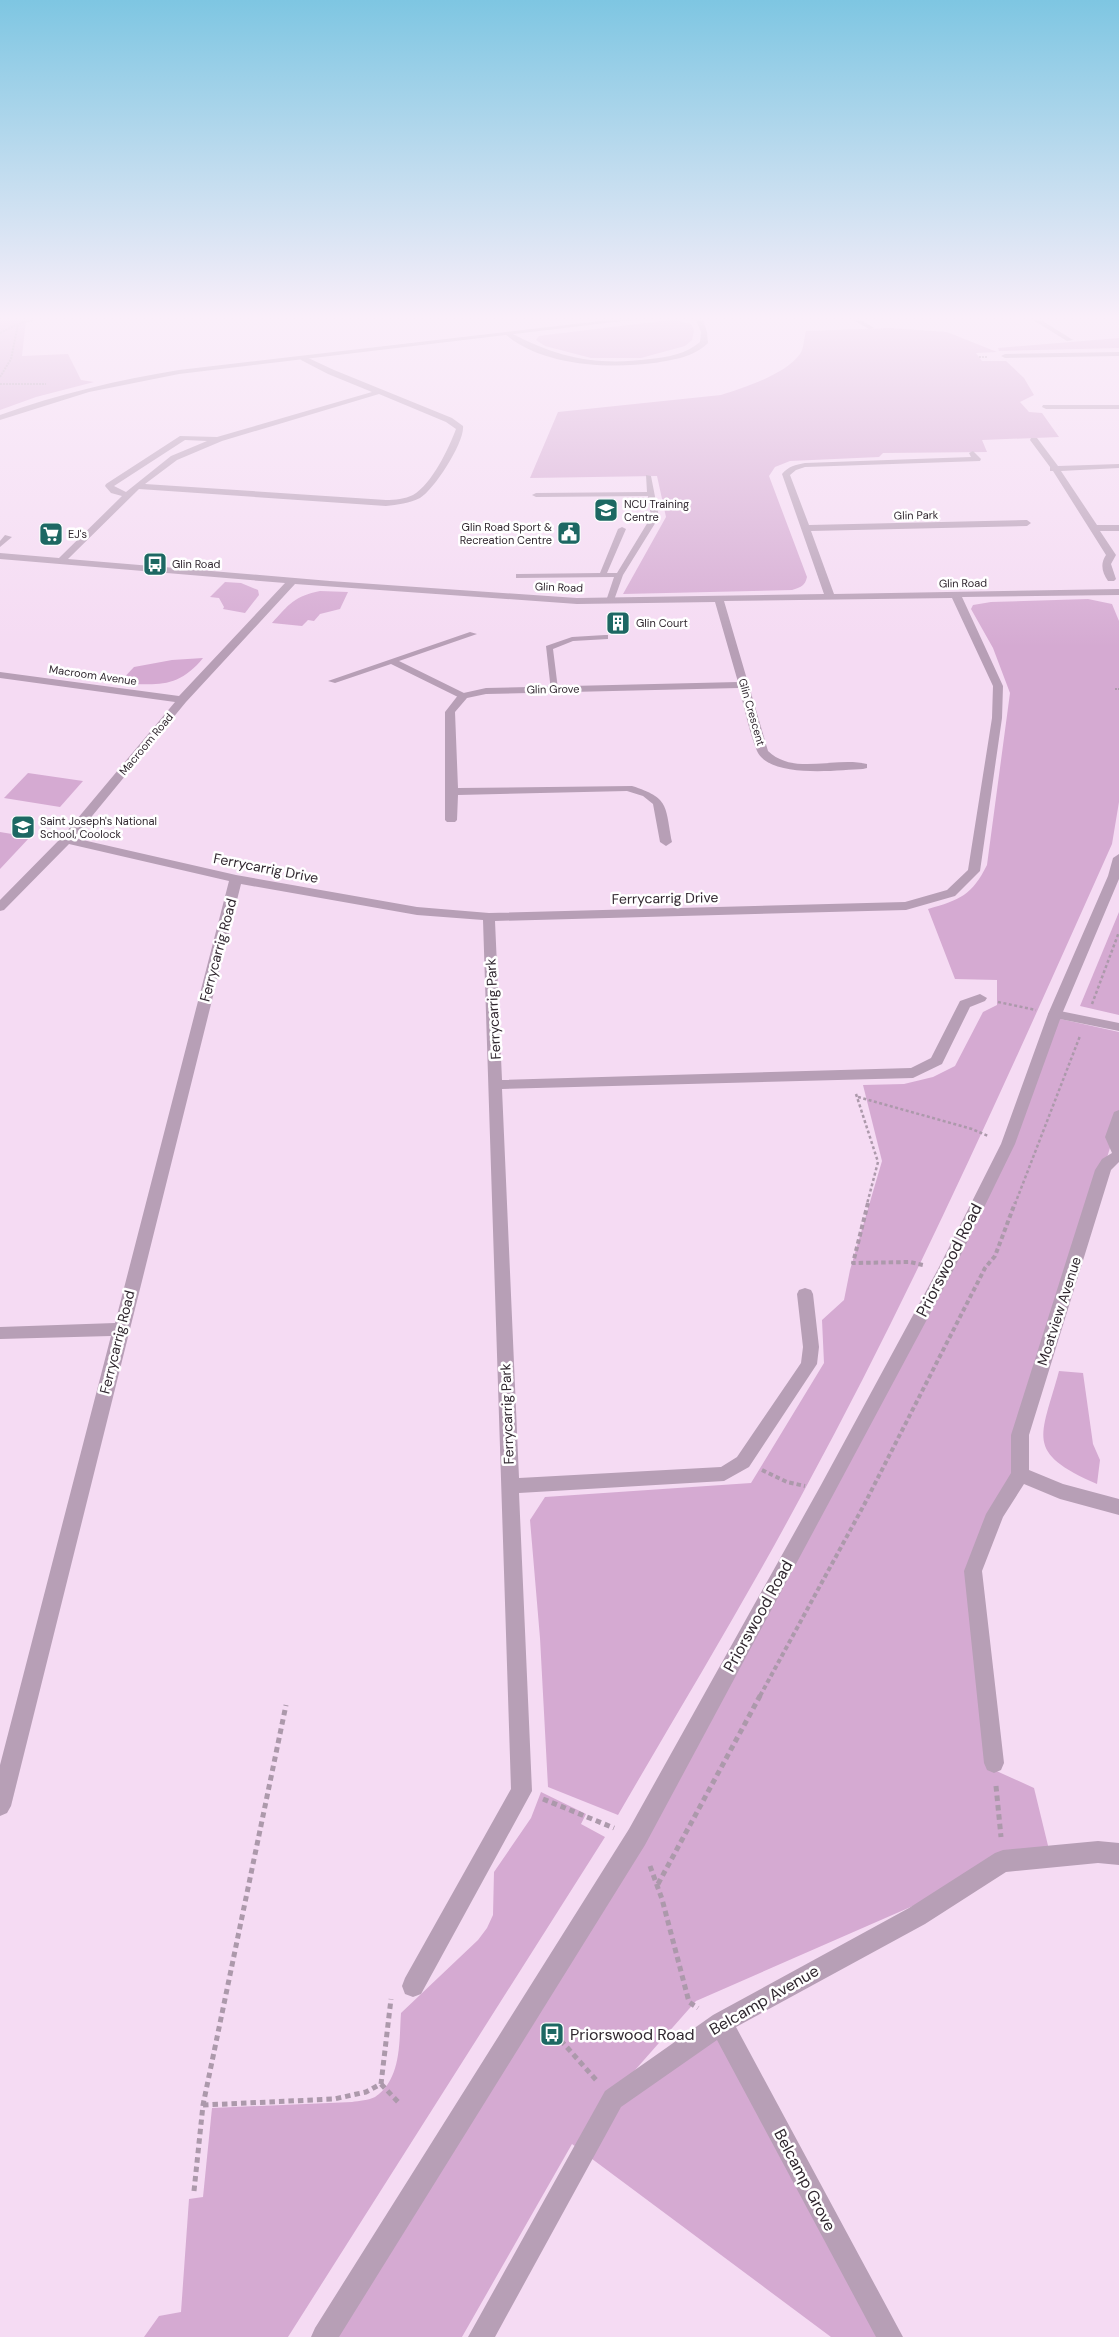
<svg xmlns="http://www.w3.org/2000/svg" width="1119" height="2337" font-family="'DM Sans',sans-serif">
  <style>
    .green { fill: #d5aad2 }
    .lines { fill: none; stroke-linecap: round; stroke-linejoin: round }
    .path-far3 { stroke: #ac99ab; stroke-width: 2; stroke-dasharray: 2 1; stroke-linecap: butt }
    .path-far2 { stroke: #ac99ab; stroke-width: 2.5; stroke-dasharray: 3 2.5; stroke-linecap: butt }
    .path-far1 { stroke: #ac99ab; stroke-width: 4; stroke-dasharray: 4.5 3; stroke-linecap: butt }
    .path { stroke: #ac99ab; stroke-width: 5; stroke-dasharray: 5.5 4; stroke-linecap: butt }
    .service { fill: #b79fb6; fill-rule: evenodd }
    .minor { fill: #b79fb6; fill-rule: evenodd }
    .tertiary { fill: #b79fb6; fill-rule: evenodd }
    .labels { text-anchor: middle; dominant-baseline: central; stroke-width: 5; stroke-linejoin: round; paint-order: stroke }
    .far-poi-label { font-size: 11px; fill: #30272f; stroke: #fff; text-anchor: start }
    .far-street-label { font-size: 11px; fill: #30272f; stroke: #fff }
    .street-label { font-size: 14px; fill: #30272f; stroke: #fff }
    .near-street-label { font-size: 16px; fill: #30272f; stroke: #fff }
    .near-poi-label { font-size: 16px; fill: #30272f; stroke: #fff; text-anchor: start }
  </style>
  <rect width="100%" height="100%" fill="#f5dbf3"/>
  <g class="green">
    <path d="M 0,320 L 26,320 L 22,356 L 68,354 L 81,380 L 94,382 L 36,397 L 0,410 Z"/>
    <path d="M 662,321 L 675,320 L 691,324 L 694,330 L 692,340 L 685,346 L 641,358 L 591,358 L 545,346 L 536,340 L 539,336 L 546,335 Z"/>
    <path d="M 890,328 L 947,332 L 997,352 L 976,353 L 982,361 L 1006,361 L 1024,378 L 1034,395 L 1020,402 L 1029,412 L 1042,413 L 1059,437 L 982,440 L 987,452 L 883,453 L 879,457 L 790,461 L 775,467 L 769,476 L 807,577 C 805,586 801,587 792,590 L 623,594 L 666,517 L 657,476 L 530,478 L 558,412 L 721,395 C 744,388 786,374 800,354 C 804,349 804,337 806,331 Z"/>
    <path d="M 1119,338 L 1119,348 L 999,351 L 998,348 Z"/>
    <path d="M 225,582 L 241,583 L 258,590 L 259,595 L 245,613 L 223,609 L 224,607 L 219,598 L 210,597 Z"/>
    <path d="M 320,591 L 348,592 L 340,609 L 320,614 L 314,621 L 308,620 L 302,626 L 272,623 C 289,604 295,596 320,591 Z"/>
    <path d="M 1088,599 L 1112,604 L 1119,621 L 1119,802 L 1112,844 C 1015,1061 919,1279 806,1487 C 747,1598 681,1706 618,1815 L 548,1787 L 540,1638 L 530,1520 L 545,1497 L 751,1483 L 824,1363 L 822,1320 L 844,1300 L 850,1270 L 882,1161 L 863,1085 L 904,1084 L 933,1077 L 955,1066 L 983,1012 L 997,1005 L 997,980 L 955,979 L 928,909 C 960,900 972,895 987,865 L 1010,693 L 993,648 L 971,609 L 973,605 L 991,602 Z"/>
    <path d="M 203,658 C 178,689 156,685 119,683 L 134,667 L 172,660 Z"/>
    <path d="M 28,773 L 83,781 L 60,807 L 4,798 Z"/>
    <path d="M 0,832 L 30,837 L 0,869 Z"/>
    <path d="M 1119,912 L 1119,1015 L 1080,1006 Z"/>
    <path d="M 1056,1018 L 1119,1032 L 1119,1119 L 1019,1440 L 1019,1479 L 972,1576 L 992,1769 L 1034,1788 L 1052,1862 L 1002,1867 L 696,2001 L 591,2120 L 726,2026 L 887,2337 L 831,2337 L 572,2144 L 462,2337 L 328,2337 L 637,1844 L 942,1285 Z"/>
    <path d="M 1059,1371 L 1083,1373 L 1093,1444 L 1100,1460 L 1097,1484 C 1024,1452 1041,1438 1059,1371 Z"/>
    <path d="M 541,1792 L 586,1814 L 581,1824 L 605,1837 L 288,2337 L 144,2337 L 159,2316 L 181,2312 L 189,2199 L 203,2197 L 212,2108 L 352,2102 C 359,2101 369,2100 375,2097 C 402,2079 399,2041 401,2013 L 478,1940 L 487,1928 L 493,1915 L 494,1872 L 531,1818 Z"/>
  </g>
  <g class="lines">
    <g class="path-far3">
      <path d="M 0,333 L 18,324 L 33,320"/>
      <path d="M 979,357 L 988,357"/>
      <path d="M 0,377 L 11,359 L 18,324"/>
      <path d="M 0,384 L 46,384"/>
      <path d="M 1115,689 L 1119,689"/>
    </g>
    <g class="path-far2">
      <path d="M 998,1002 L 1036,1010"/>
      <path d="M 1092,1004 L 1119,932"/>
      <path d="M 856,1094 L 878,1162 L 867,1204"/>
      <path d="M 858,1097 L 972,1129 L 988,1136"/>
      <path d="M 1015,1204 L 1080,1036"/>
    </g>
    <g class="path-far1">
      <path d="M 868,1203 L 853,1263 L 910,1262 L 923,1265"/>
      <path d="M 762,1470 L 787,1482 L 805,1486"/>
      <path d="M 760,1696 L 864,1505 L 985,1268 L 995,1256 L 1015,1203"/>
    </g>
    <g class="path">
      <path d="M 996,1786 L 1001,1837"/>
      <path d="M 543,1799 L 614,1828"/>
      <path d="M 650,1866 L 662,1899 L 689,2002 L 698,2008"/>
      <path d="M 658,1884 L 761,1694"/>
      <path d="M 548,2026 L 597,2081"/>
      <path d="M 381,2084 L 399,2103"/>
      <path d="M 203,2105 L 334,2099 L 366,2092 L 381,2084 L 391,1999"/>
      <path d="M 194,2191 L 203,2105 L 286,1705"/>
    </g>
    <g class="service">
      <path d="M 646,475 L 651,476 L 659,517 L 623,575 L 613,603 L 606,601 L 614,577 L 516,578 L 516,574 L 519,574 L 600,573 L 618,529 L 622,527 L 626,529 L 607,573 L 617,573 L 651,517 L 648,496 L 536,497 L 532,495 L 536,493 L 647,492 Z"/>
      <path d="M 5,535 L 12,537 L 0,547 L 0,541 Z"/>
      <path d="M 470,632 L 477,634 L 399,661 L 466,694 L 466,698 L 460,698 L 391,664 L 335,683 L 328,681 Z"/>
      <path d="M 605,635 L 608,635 L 608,639 L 573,641 L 553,649 L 558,689 L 551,691 L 546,646 L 572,637 Z"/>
    </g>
    <g class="minor">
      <path d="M 696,320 L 703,320 L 707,332 L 708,343 C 694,357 673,360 654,363 C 608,369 542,366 505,334 L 511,333 C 558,358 597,366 650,359 C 668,357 686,354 700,342 L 701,332 Z"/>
      <path d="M 853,320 L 861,320 L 874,328 L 869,329 Z"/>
      <path d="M 1033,320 L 1041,320 L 1073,340 L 1067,341 Z"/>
      <path d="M 1119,352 L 1119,356 L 1005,358 L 1001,356 L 1005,354 Z"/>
      <path d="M 304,356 L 334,370 L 452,418 L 463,426 C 465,442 434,490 420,498 C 410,503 397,505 386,506 L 139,489 L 68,559 L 330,581 L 577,598 L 824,594 L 782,474 C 789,466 795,465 805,463 L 971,457 L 969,453 L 973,451 L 981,459 L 980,461 L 805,467 L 796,470 L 790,475 L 809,525 L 1027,520 L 1031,523 L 1027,526 L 811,531 L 834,594 L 1119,589 L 1119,595 L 962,597 L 1003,686 L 1002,718 L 980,871 L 955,896 L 906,910 L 495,921 L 502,1080 L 911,1068 L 931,1058 L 960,1001 L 980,994 L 987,998 L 985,1001 L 970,1007 L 942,1064 L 913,1078 L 502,1089 L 519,1478 L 721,1467 L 737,1457 L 801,1363 L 803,1347 L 797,1294 L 799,1290 L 805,1288 L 811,1290 L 813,1294 L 819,1347 L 817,1364 L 749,1467 L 724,1481 L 519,1493 L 532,1791 L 421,1994 L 413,1997 L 405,1994 L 402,1986 L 405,1978 L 511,1789 L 483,920 L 417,915 L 241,884 L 11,1806 L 7,1813 L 0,1816 L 0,1765 L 111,1336 L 0,1339 L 0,1327 L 115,1323 L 229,881 L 69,844 L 4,910 L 0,911 L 0,900 L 62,837 L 175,702 L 0,678 L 0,672 L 179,696 L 285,583 L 0,559 L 0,553 L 59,558 L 122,496 L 111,493 L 105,486 L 106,484 L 180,436 L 217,437 L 372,392 L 328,374 L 301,360 L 300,358 ZM 379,394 L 446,422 L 456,429 C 449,448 432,484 413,495 C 405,499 395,500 386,500 L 145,484 L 177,460 L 222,441 ZM 185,440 L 207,441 L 171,456 L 126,492 L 114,486 ZM 295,584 L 577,604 L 715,602 L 738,682 L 486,688 L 459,694 L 445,712 L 445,820 L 447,822 L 455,822 L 457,820 L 458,795 L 627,791 L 643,796 L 653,804 L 660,842 L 666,846 L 672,842 C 665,806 670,798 632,786 L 458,788 L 455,712 L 467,698 L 486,694 L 739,688 C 745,709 749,732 757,751 C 770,779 838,770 863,769 L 867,768 L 867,764 C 835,756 794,776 768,751 L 724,601 L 952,598 L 993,686 L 992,718 L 968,870 L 947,890 L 905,902 L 489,913 L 417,907 L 236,875 L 74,838 L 186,702 Z"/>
      <path d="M 1043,405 L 1119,405 L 1119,409 L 1046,409 L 1042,407 Z"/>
      <path d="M 1031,438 L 1037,438 L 1058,466 L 1119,464 L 1119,468 L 1061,471 L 1097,525 L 1119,525 L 1119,531 L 1100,531 L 1116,555 L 1111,564 L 1116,579 L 1114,581 L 1108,581 C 1102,572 1100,564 1106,555 L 1053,471 L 1050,471 L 1050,467 L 1030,440 Z"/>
      <path d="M 1055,1010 L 1119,1023 L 1119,1031 L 1050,1017 L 1048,1014 L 1050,1011 Z"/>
      <path d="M 1119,1110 L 1119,1162 L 1111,1170 L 1029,1435 L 1029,1470 L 1063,1484 L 1119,1499 L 1119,1515 L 1060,1499 L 1024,1484 L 1003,1517 L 982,1571 L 1004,1763 L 1001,1770 L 994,1773 L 987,1770 L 984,1763 L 964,1571 L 986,1514 L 1011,1473 L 1011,1435 L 1095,1170 L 1102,1159 L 1112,1153 L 1105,1137 L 1114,1112 Z"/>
      <path d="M 1098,1841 L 1119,1843 L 1119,1865 L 1098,1863 L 1006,1872 L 925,1924 L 736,2027 L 903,2337 L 876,2337 L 717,2040 L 621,2107 L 495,2337 L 468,2337 L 605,2091 L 713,2015 L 909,1908 L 995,1853 L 1003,1850 Z"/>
    </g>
    <g class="tertiary">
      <path d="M 609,320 L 631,320 L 179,374 L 89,392 L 0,420 L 0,415 C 58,394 118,380 179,370 Z"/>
      <path d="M 1119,854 L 1119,879 L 1062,1014 L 1015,1144 L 954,1269 L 833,1495 L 645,1845 L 339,2337 L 311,2337 L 315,2328 L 629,1829 L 821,1485 L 938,1269 L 1001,1144 L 1048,1014 L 1108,876 L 1113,858 Z"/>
    </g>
  </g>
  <linearGradient id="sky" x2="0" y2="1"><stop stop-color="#7ec6e2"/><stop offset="0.49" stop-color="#faeffa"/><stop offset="1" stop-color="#faeffa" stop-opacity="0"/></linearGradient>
  <rect width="1119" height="647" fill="url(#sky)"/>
  <defs>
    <g id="university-square" transform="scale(1.25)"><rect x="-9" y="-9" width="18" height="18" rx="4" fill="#1d6863" stroke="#fff"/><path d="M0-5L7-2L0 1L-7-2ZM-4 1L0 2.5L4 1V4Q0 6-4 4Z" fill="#fff"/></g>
    <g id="civic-square" transform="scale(1.25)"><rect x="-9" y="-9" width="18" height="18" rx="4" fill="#1d6863" stroke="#fff"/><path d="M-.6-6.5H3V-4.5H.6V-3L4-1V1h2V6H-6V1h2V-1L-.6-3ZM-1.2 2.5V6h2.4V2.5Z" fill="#fff"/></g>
    <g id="supermarket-square" transform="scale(1.25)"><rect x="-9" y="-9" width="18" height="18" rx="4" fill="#1d6863" stroke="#fff"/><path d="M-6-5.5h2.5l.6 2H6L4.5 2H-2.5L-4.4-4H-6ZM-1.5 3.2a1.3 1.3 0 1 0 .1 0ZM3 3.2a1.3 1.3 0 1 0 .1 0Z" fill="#fff"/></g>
    <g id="bus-square" transform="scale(1.25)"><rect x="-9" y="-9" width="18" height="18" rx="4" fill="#1d6863" stroke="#fff"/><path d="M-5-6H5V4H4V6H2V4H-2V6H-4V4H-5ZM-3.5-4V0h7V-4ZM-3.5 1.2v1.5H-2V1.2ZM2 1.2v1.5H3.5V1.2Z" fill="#fff"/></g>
    <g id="building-square" transform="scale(1.25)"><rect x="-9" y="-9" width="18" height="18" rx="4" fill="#1d6863" stroke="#fff"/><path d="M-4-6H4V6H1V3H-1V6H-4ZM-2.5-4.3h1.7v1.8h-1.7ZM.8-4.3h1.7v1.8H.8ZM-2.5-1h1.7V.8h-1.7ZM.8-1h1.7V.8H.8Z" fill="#fff"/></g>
    <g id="school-square" transform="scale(1.25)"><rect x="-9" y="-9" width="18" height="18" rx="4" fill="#1d6863" stroke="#fff"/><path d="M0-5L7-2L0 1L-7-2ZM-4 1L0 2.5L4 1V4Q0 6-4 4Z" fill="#fff"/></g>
  </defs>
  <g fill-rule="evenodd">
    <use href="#university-square" x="606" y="510"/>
    <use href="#civic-square" x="569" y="533"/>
    <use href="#supermarket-square" x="51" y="534"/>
    <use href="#bus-square" x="155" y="564"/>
    <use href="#building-square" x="618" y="623"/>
    <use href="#school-square" x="23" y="827"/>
    <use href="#bus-square" x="552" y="2034"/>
  </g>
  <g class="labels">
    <g class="far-poi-label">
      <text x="624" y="504">NCU Training<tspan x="624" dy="13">Centre</tspan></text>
      <text x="552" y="527" text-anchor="end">Glin Road Sport &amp;<tspan x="552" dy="13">Recreation Centre</tspan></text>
      <text x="68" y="534">EJ's</text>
      <text x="172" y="564">Glin Road</text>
      <text x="636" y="623">Glin Court</text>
      <text x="40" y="821">Saint Joseph's National<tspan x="40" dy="13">School, Coolock</tspan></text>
    </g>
    <g class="far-street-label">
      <text transform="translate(916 515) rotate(-1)">Glin Park</text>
      <text transform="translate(963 583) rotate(-1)">Glin Road</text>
      <text transform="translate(559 587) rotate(2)">Glin Road</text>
      <text transform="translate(93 675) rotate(8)">Macroom Avenue</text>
      <text transform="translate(553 689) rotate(-1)">Glin Grove</text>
      <text transform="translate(752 712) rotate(74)">Glin Crescent</text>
      <text transform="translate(146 744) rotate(-50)">Macroom Road</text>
    </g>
    <g class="street-label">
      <text transform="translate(266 868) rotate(11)">Ferrycarrig Drive</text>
      <text transform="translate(665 898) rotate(-1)">Ferrycarrig Drive</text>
      <text transform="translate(218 950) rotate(-75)">Ferrycarrig Road</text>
      <text transform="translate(493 1009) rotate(-93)">Ferrycarrig Park</text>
      <text transform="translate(1059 1311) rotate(-72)">Moatview Avenue</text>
      <text transform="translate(117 1342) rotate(-76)">Ferrycarrig Road</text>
      <text transform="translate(507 1414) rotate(-92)">Ferrycarrig Park</text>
    </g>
    <g class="near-street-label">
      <text transform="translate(949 1260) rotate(-63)">Priorswood Road</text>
      <text transform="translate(758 1616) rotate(-61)">Priorswood Road</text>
      <text transform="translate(764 2000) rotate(-30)">Belcamp Avenue</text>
      <text transform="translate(805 2180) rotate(62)">Belcamp Grove</text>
    </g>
    <g class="near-poi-label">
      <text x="570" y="2034">Priorswood Road</text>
    </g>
  </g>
</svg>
